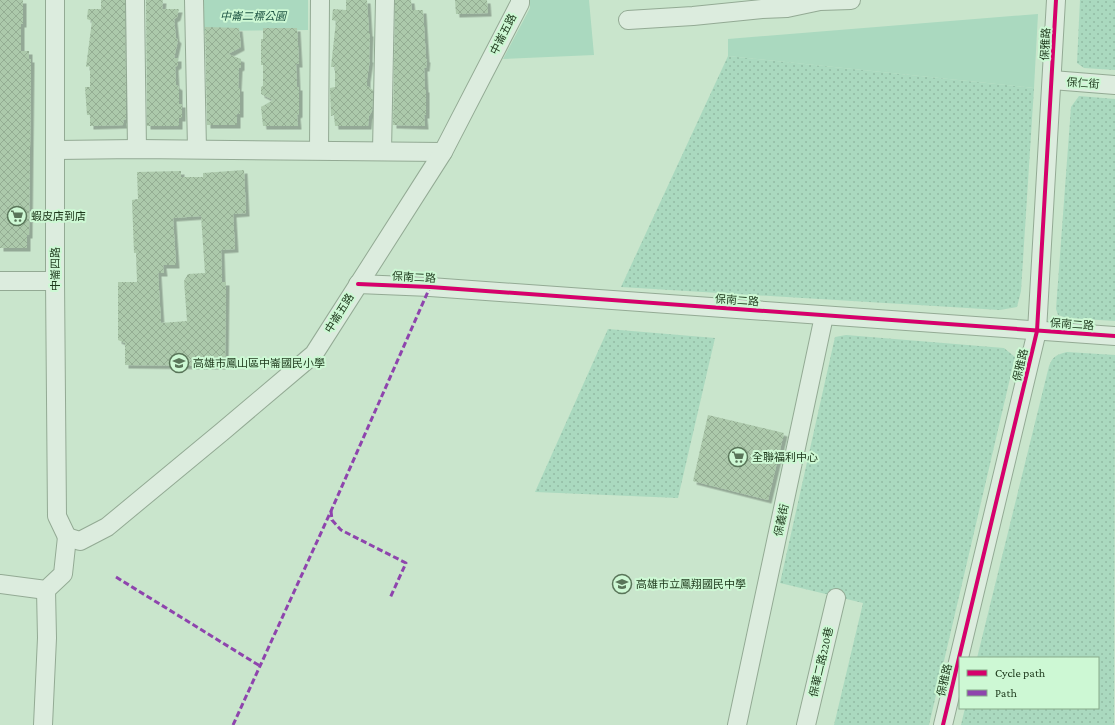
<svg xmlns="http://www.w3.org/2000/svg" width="1115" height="725" font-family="'Crimson Pro','Noto Sans TC',serif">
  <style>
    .grass { fill: url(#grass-dots) }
    .green { fill: #aad9bf }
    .building { fill: url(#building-cross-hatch); fill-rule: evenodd; filter: url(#shadow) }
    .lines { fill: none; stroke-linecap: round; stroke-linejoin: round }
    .minor-casing { stroke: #93aa94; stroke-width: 20 }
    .minor { stroke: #dcecde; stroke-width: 18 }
    .quiet { stroke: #8e44ad; stroke-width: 3; stroke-dasharray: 6 3; stroke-linecap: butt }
    .cycleway-casing { stroke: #cdf8d4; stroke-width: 6 }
    .cycleway { stroke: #d6006c; stroke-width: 4 }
    .labels { text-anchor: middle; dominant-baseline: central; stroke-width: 4; stroke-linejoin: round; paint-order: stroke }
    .park-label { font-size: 11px; font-style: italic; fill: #205645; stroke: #cdf8d4 }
    .street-label { font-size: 11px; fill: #1d381b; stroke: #cdf8d4 }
    .poi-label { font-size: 11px; fill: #1d381b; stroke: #cdf8d4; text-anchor: start }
  </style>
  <defs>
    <pattern id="grass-dots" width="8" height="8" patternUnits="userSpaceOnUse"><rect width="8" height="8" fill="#aad9bf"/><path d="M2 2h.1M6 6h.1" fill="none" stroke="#92bba4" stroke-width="1.8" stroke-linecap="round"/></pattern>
    <pattern id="building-cross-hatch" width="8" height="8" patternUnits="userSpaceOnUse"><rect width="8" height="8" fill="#acc9ab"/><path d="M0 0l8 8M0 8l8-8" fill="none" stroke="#94ad93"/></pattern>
    <filter id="shadow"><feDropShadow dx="3.5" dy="3.5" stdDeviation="0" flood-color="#0004"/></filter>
  </defs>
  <rect width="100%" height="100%" fill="#c9e5cc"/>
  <g class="grass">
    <path d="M 1080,0 L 1115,0 L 1115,70 L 1084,68 L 1077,63 Z"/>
    <path d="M 728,56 L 1034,88 L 1021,291 L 1017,307 L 1000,310 L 621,287 Z"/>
    <path d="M 1079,96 L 1115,99 L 1115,321 L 1067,318 L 1058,315 L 1056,309 L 1071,107 Z"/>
    <path d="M 608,329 L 715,338 L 678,498 L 535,492 Z"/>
    <path d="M 846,335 L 1004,348 L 1015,357 L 929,725 L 834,725 L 863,603 L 780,583 L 835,337 Z"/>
    <path d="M 1067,352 L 1115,355 L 1114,725 L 961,725 L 965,708 L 1098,708 L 1098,658 L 977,658 L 1049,366 C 1053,356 1056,355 1067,352 Z"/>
  </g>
  <g class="green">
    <path d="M 198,0 L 308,0 L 308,30 L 198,31 Z"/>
    <path d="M 530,0 L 589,0 L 594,55 L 503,59 L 530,8 Z"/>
    <path d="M 1038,14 L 1034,88 L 728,56 L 728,39 Z"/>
  </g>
  <g class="building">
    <path d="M 0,0 L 23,0 L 23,24 L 21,24 L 21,51 L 29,51 L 29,59 L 31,59 L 29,235 L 27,235 L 27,248 L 0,248 Z"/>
    <path d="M 101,0 L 125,0 L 126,119 L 123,120 L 124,125 L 90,126 L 90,115 L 87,115 L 85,87 L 90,87 L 90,66 L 86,67 L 92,21 L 87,19 L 88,9 L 101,9 Z"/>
    <path d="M 146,0 L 163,0 L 162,9 L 179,9 L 177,17 L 174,19 L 176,38 L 178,40 L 174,58 L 178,58 L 178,65 L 175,67 L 176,85 L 179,87 L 179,104 L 182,104 L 182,118 L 179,118 L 179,126 L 147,126 Z"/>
    <path d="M 346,0 L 367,0 L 369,33 L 370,33 L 369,59 L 370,59 L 367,79 L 367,86 L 373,90 L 372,111 L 369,116 L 368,126 L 335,126 L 334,115 L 331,116 L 330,88 L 335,87 L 335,67 L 331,67 L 336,21 L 332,20 L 333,9 L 346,10 Z"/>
    <path d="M 395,0 L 411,0 L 412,10 L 423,10 L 426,59 L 427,59 L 426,68 L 424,68 L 425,89 L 426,89 L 426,115 L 424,115 L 425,126 L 393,125 Z"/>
    <path d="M 455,0 L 487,0 L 488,13 L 456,14 Z"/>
    <path d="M 205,27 L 239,28 L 241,47 L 228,54 L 241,59 L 241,67 L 239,68 L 238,88 L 240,88 L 240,114 L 237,114 L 237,125 L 207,125 Z"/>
    <path d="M 263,28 L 297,28 L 299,64 L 296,64 L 297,87 L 299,87 L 299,114 L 297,115 L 298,126 L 263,126 L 261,107 L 273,100 L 261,94 L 261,87 L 263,86 L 263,65 L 261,65 L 261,39 L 263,39 Z"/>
    <path d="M 244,170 L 246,213 L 233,214 L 235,249 L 221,250 L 222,282 L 226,282 L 225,366 L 125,365 L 125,343 L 118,340 L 118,282 L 137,282 L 136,253 L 134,253 L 132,200 L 138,199 L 137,172 L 181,171 L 181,177 L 203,177 L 203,173 ZM 201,216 L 205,273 L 188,274 L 184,281 L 187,321 L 161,323 L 158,273 L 164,273 L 163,265 L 176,265 L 173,218 Z"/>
    <path d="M 708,415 L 784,433 L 768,500 L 693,481 Z"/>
  </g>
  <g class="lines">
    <g class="minor-casing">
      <g id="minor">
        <path d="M 55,0 L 55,281 L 57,516 L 67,537"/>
        <path d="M 135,0 L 137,149"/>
        <path d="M 194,0 L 197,149"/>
        <path d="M 628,20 L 693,16 L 762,9 L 787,8 L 820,1 L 851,0"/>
        <path d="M 1052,80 L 1115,85"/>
        <path d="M 56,150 L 137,149 L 443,152"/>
        <path d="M 319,150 L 320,0"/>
        <path d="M 382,151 L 385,0"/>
        <path d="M 0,281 L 55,281"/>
        <path d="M 358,284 L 430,287 L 1115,336"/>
        <path d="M 67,537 L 80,541 L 107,527 L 223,431 L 314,354 L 443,152 L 520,3 L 520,0"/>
        <path d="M 0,584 L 46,590 L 63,574 L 67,537"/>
        <path d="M 43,725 L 47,638 L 46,590"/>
        <path d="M 737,725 L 824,316"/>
        <path d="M 806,725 L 836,598"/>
        <path d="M 943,725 L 1037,331 L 1056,0"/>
      </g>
    </g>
    <use href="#minor" class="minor"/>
    <g class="quiet">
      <path d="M 331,511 L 332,520 L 341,530 L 406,563 L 390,598"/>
      <path d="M 116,577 L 260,666"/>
      <path d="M 233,725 L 331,511 L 430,287"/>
    </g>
    <g class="cycleway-casing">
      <g id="cycleway">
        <path d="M 358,284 L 430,287 L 1115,336"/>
        <path d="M 943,725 L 1037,331 L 1056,0"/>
      </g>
    </g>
    <use href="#cycleway" class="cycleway"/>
  </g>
  <defs>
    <g id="supermarket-ring" transform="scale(1)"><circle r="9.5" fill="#cdf8d4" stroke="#597559" stroke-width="1.5"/><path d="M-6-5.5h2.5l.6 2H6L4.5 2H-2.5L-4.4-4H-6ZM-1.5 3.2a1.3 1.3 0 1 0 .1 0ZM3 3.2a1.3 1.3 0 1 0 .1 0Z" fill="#597559"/></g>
    <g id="school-ring" transform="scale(1)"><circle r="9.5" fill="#cdf8d4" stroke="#597559" stroke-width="1.5"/><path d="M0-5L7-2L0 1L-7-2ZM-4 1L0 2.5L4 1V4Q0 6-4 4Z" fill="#597559"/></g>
  </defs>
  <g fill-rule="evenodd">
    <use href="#supermarket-ring" x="17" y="216"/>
    <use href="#school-ring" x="179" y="363"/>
    <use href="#supermarket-ring" x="738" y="457"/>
    <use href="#school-ring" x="622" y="584"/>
  </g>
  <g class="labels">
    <g class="park-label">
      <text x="253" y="16">中崙二標公園</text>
    </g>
    <g class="street-label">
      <text transform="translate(503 34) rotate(-63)">中崙五路</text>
      <text transform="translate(1045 44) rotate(-87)">保雅路</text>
      <text transform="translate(1083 83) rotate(4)">保仁街</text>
      <text transform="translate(55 269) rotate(-90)">中崙四路</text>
      <text transform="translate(414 277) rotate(3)">保南二路</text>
      <text transform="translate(737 300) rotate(4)">保南二路</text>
      <text transform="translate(339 313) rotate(-58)">中崙五路</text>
      <text transform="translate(1072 324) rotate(4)">保南二路</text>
      <text transform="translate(1020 365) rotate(-77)">保雅路</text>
      <text transform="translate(781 520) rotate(-78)">保義街</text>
      <text transform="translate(821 662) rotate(-77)">保華二路220巷</text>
      <text transform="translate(944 680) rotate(-77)">保雅路</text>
    </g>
    <g class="poi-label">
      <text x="31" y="216">蝦皮店到店</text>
      <text x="193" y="363">高雄市鳳山區中崙國民小學</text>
      <text x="752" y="457">全聯福利中心</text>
      <text x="636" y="584">高雄市立鳳翔國民中學</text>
    </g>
  </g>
  <rect x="959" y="657" width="140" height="52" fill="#cdf8d4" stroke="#87ab8a"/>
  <rect x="967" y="670" width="20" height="6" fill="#d6006c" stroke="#87ab8a"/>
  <text x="995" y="677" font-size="12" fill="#1d381b">Cycle path</text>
  <rect x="967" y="690" width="20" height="6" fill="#8e44ad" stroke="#87ab8a"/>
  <text x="995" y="697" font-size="12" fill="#1d381b">Path</text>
</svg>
